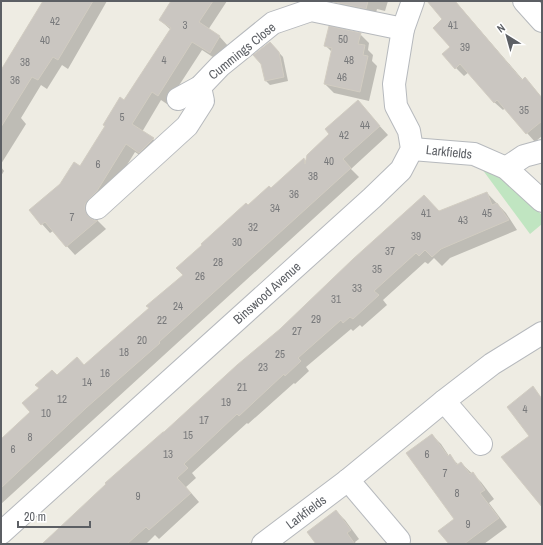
<svg xmlns="http://www.w3.org/2000/svg" width="543" height="545" font-family="'Archivo Narrow',sans-serif">
  <style>
    .green { fill: #c0e5c1 }
    .shadow { fill: #0003 }
    .building { fill: #cac6c1; stroke: #d2cdc2 }
    .lines { fill: none; stroke-linecap: round; stroke-linejoin: round }
    .minor-casing { stroke: #b6b9bd; stroke-width: 24 }
    .minor { stroke: #fff; stroke-width: 22 }
    .labels { text-anchor: middle; dominant-baseline: central; stroke-width: 4; stroke-linejoin: round; paint-order: stroke }
    .number-label { font-size: 11px; fill: #78797b }
    .street-label { font-size: 13px; fill: #5c5f64; stroke: #fff }
  </style>
  <rect width="100%" height="100%" fill="#eeece3"/>
  <path class="green" d="M 482,169 C 506,178 524,197 542,215 L 542,224 L 530,234 Z"/>
  <g class="shadow">
    <path d="M 44,1 L 107,1 L 68,69 L 62,65 L 47,89 L 41,85 L 21,118 L 26,124 L 1,164 L 1,71 Z"/>
    <path d="M 173,1 L 227,1 L 208,30 L 220,37 L 228,46 L 219,61 L 202,50 L 167,104 L 161,100 L 142,132 L 153,139 L 162,148 L 149,161 L 135,152 L 106,199 L 94,213 L 94,221 L 98,221 L 106,229 L 75,255 L 53,231 L 50,233 L 42,224 L 171,30 L 160,20 Z"/>
    <path d="M 338,1 L 388,1 L 385,11 L 377,9 L 375,17 L 346,11 Z"/>
    <path d="M 442,1 L 455,1 L 523,80 L 533,87 L 542,98 L 542,136 L 535,142 L 505,108 L 503,110 L 494,102 L 469,72 L 464,76 L 456,68 L 444,19 Z"/>
    <path d="M 360,34 L 369,43 L 368,50 L 373,55 L 372,61 L 377,66 L 369,101 L 334,93 L 325,84 L 332,52 L 326,46 Z"/>
    <path d="M 274,47 L 283,57 L 288,81 L 270,85 L 266,81 Z"/>
    <path d="M 366,111 L 388,135 L 351,169 L 359,177 L 1,504 L 1,441 L 32,412 L 57,376 L 84,366 L 150,308 L 184,275 L 248,206 L 271,189 L 304,159 L 307,162 Z"/>
    <path d="M 1,167 L 4,171 L 1,176 Z"/>
    <path d="M 487,193 L 506,213 L 517,230 L 450,258 L 442,266 L 434,258 L 428,264 L 425,262 L 383,300 L 387,305 L 362,327 L 360,325 L 353,331 L 351,329 L 306,367 L 309,371 L 295,384 L 294,383 L 248,424 L 247,423 L 192,473 L 196,478 L 186,487 L 199,502 L 159,539 L 155,535 L 146,544 L 44,544 L 439,212 Z"/>
    <path d="M 432,435 L 441,444 L 449,456 L 459,465 L 461,463 L 481,482 L 494,499 L 489,503 L 507,527 L 484,544 L 450,544 L 456,519 Z"/>
    <path d="M 336,511 L 345,520 L 359,539 L 355,542 L 356,544 L 317,544 Z"/>
  </g>
  <g class="building">
    <path d="M 43,1 L 93,1 L 58,60 L 53,57 L 38,80 L 32,77 L 1,127 L 1,70 Z"/>
    <path d="M 171,1 L 213,1 L 199,22 L 220,36 L 210,53 L 192,42 L 158,96 L 152,92 L 132,124 L 154,138 L 139,153 L 126,144 L 97,191 L 89,199 L 85,204 L 85,210 L 88,216 L 93,220 L 98,220 L 66,247 L 45,222 L 41,225 L 29,210 L 60,184 L 74,162 L 80,166 L 105,126 L 103,125 L 120,97 L 124,100 L 171,28 L 159,20 Z"/>
    <path d="M 335,1 L 368,1 L 366,9 L 334,2 Z"/>
    <path d="M 427,1 L 455,1 L 522,80 L 525,77 L 542,98 L 542,121 L 526,134 L 497,100 L 494,103 L 460,64 L 455,69 L 442,54 L 450,47 L 433,28 L 442,19 Z"/>
    <path d="M 329,26 L 361,33 L 358,44 L 365,45 L 363,55 L 368,56 L 360,92 L 324,84 L 332,48 L 324,46 Z"/>
    <path d="M 270,42 L 279,52 L 284,77 L 265,81 L 261,64 L 253,55 Z"/>
    <path d="M 358,100 L 380,126 L 343,159 L 351,168 L 159,342 L 160,343 L 86,408 L 1,488 L 1,439 L 30,412 L 22,403 L 39,388 L 35,385 L 52,370 L 57,375 L 77,357 L 84,365 L 126,328 L 149,308 L 146,306 L 183,275 L 176,268 L 202,245 L 201,244 L 246,203 L 248,205 L 269,186 L 271,188 L 304,158 L 305,164 L 307,155 L 329,134 L 325,129 Z"/>
    <path d="M 487,192 L 492,205 L 497,203 L 509,220 L 441,249 L 432,257 L 425,250 L 419,256 L 416,253 L 374,291 L 379,295 L 353,319 L 350,317 L 343,323 L 341,320 L 298,358 L 301,361 L 285,376 L 284,374 L 239,416 L 237,414 L 184,464 L 188,468 L 177,478 L 191,493 L 149,530 L 146,527 L 127,544 L 42,544 L 106,484 L 105,483 L 163,432 L 164,432 L 237,365 L 280,329 L 353,259 L 424,195 L 439,211 Z"/>
    <path d="M 533,386 L 542,399 L 542,507 L 501,457 L 529,436 L 507,407 Z"/>
    <path d="M 432,434 L 448,456 L 450,454 L 457,465 L 461,462 L 470,474 L 473,472 L 485,490 L 480,493 L 499,518 L 464,544 L 449,544 L 438,531 L 454,519 L 406,453 Z"/>
    <path d="M 336,510 L 351,530 L 347,533 L 355,544 L 316,544 L 307,532 Z"/>
  </g>
  <g class="lines">
    <g class="minor-casing">
      <g id="minor">
        <path d="M 524,1 L 542,21"/>
        <path d="M 178,99 L 200,87 L 220,66 L 273,23 L 311,10 L 403,29"/>
        <path d="M 412,149 L 474,154 L 506,168 L 542,201"/>
        <path d="M 506,168 L 524,156 L 542,151"/>
        <path d="M 97,208 L 187,126 L 203,101 L 200,87"/>
        <path d="M 444,401 L 481,444"/>
        <path d="M 348,480 L 399,540"/>
        <path d="M 1,533 L 372,198 L 401,170 L 412,149 L 409,131 L 396,106 L 394,84 L 403,29 L 413,1"/>
        <path d="M 263,544 L 348,480 L 444,401 L 492,364 L 542,333"/>
      </g>
    </g>
    <use href="#minor" class="minor"/>
  </g>
  <g class="labels">
    <g class="number-label">
      <text x="55" y="21">42</text>
      <text x="185" y="25">3</text>
      <text x="453" y="25">41</text>
      <text x="343" y="39">50</text>
      <text x="45" y="40">40</text>
      <text x="465" y="47">39</text>
      <text x="164" y="60">4</text>
      <text x="349" y="60">48</text>
      <text x="25" y="62">38</text>
      <text x="342" y="77">46</text>
      <text x="15" y="80">36</text>
      <text x="524" y="110">35</text>
      <text x="122" y="117">5</text>
      <text x="365" y="125">44</text>
      <text x="344" y="135">42</text>
      <text x="329" y="161">40</text>
      <text x="98" y="164">6</text>
      <text x="313" y="176">38</text>
      <text x="294" y="194">36</text>
      <text x="275" y="208">34</text>
      <text x="426" y="213">41</text>
      <text x="487" y="213">45</text>
      <text x="72" y="217">7</text>
      <text x="463" y="220">43</text>
      <text x="253" y="227">32</text>
      <text x="416" y="236">39</text>
      <text x="237" y="242">30</text>
      <text x="390" y="251">37</text>
      <text x="218" y="262">28</text>
      <text x="377" y="269">35</text>
      <text x="200" y="276">26</text>
      <text x="357" y="288">33</text>
      <text x="336" y="299">31</text>
      <text x="178" y="306">24</text>
      <text x="316" y="319">29</text>
      <text x="162" y="320">22</text>
      <text x="297" y="331">27</text>
      <text x="142" y="340">20</text>
      <text x="124" y="352">18</text>
      <text x="280" y="354">25</text>
      <text x="263" y="367">23</text>
      <text x="105" y="373">16</text>
      <text x="87" y="382">14</text>
      <text x="242" y="387">21</text>
      <text x="62" y="399">12</text>
      <text x="226" y="402">19</text>
      <text x="525" y="409">4</text>
      <text x="46" y="413">10</text>
      <text x="204" y="420">17</text>
      <text x="188" y="435">15</text>
      <text x="30" y="437">8</text>
      <text x="13" y="449">6</text>
      <text x="168" y="454">13</text>
      <text x="427" y="454">6</text>
      <text x="445" y="473">7</text>
      <text x="457" y="493">8</text>
      <text x="138" y="496">9</text>
      <text x="468" y="524">9</text>
    </g>
    <g class="street-label">
      <text transform="translate(242 51) rotate(-39)">Cummings Close</text>
      <text transform="translate(449 152) rotate(6)">Larkfields</text>
      <text transform="translate(267 293) rotate(-42)">Binswood Avenue</text>
      <text transform="translate(306 512) rotate(-37)">Larkfields</text>
    </g>
  </g>
  <rect width="543" height="545" fill="none" stroke="#5c5f64" stroke-width="4"/>
  <g transform="translate(507 36) rotate(323)" stroke="#ffffff" stroke-width="3" paint-order="stroke">
  <path d="M0-3L7 15L0 10L-7 15Z" fill="#5c5f64"/>
  <text y="-6" font-size="11" font-weight="bold" text-anchor="middle" fill="#5c5f64">N</text>
  </g>
  <path d="M18 521v6h72v-6" fill="none" stroke="#5c5f64" stroke-width="2"/>
  <text x="24" y="521" font-size="12" fill="#5c5f64" stroke="#ffffff" stroke-width="3" paint-order="stroke">20 m</text>
</svg>
